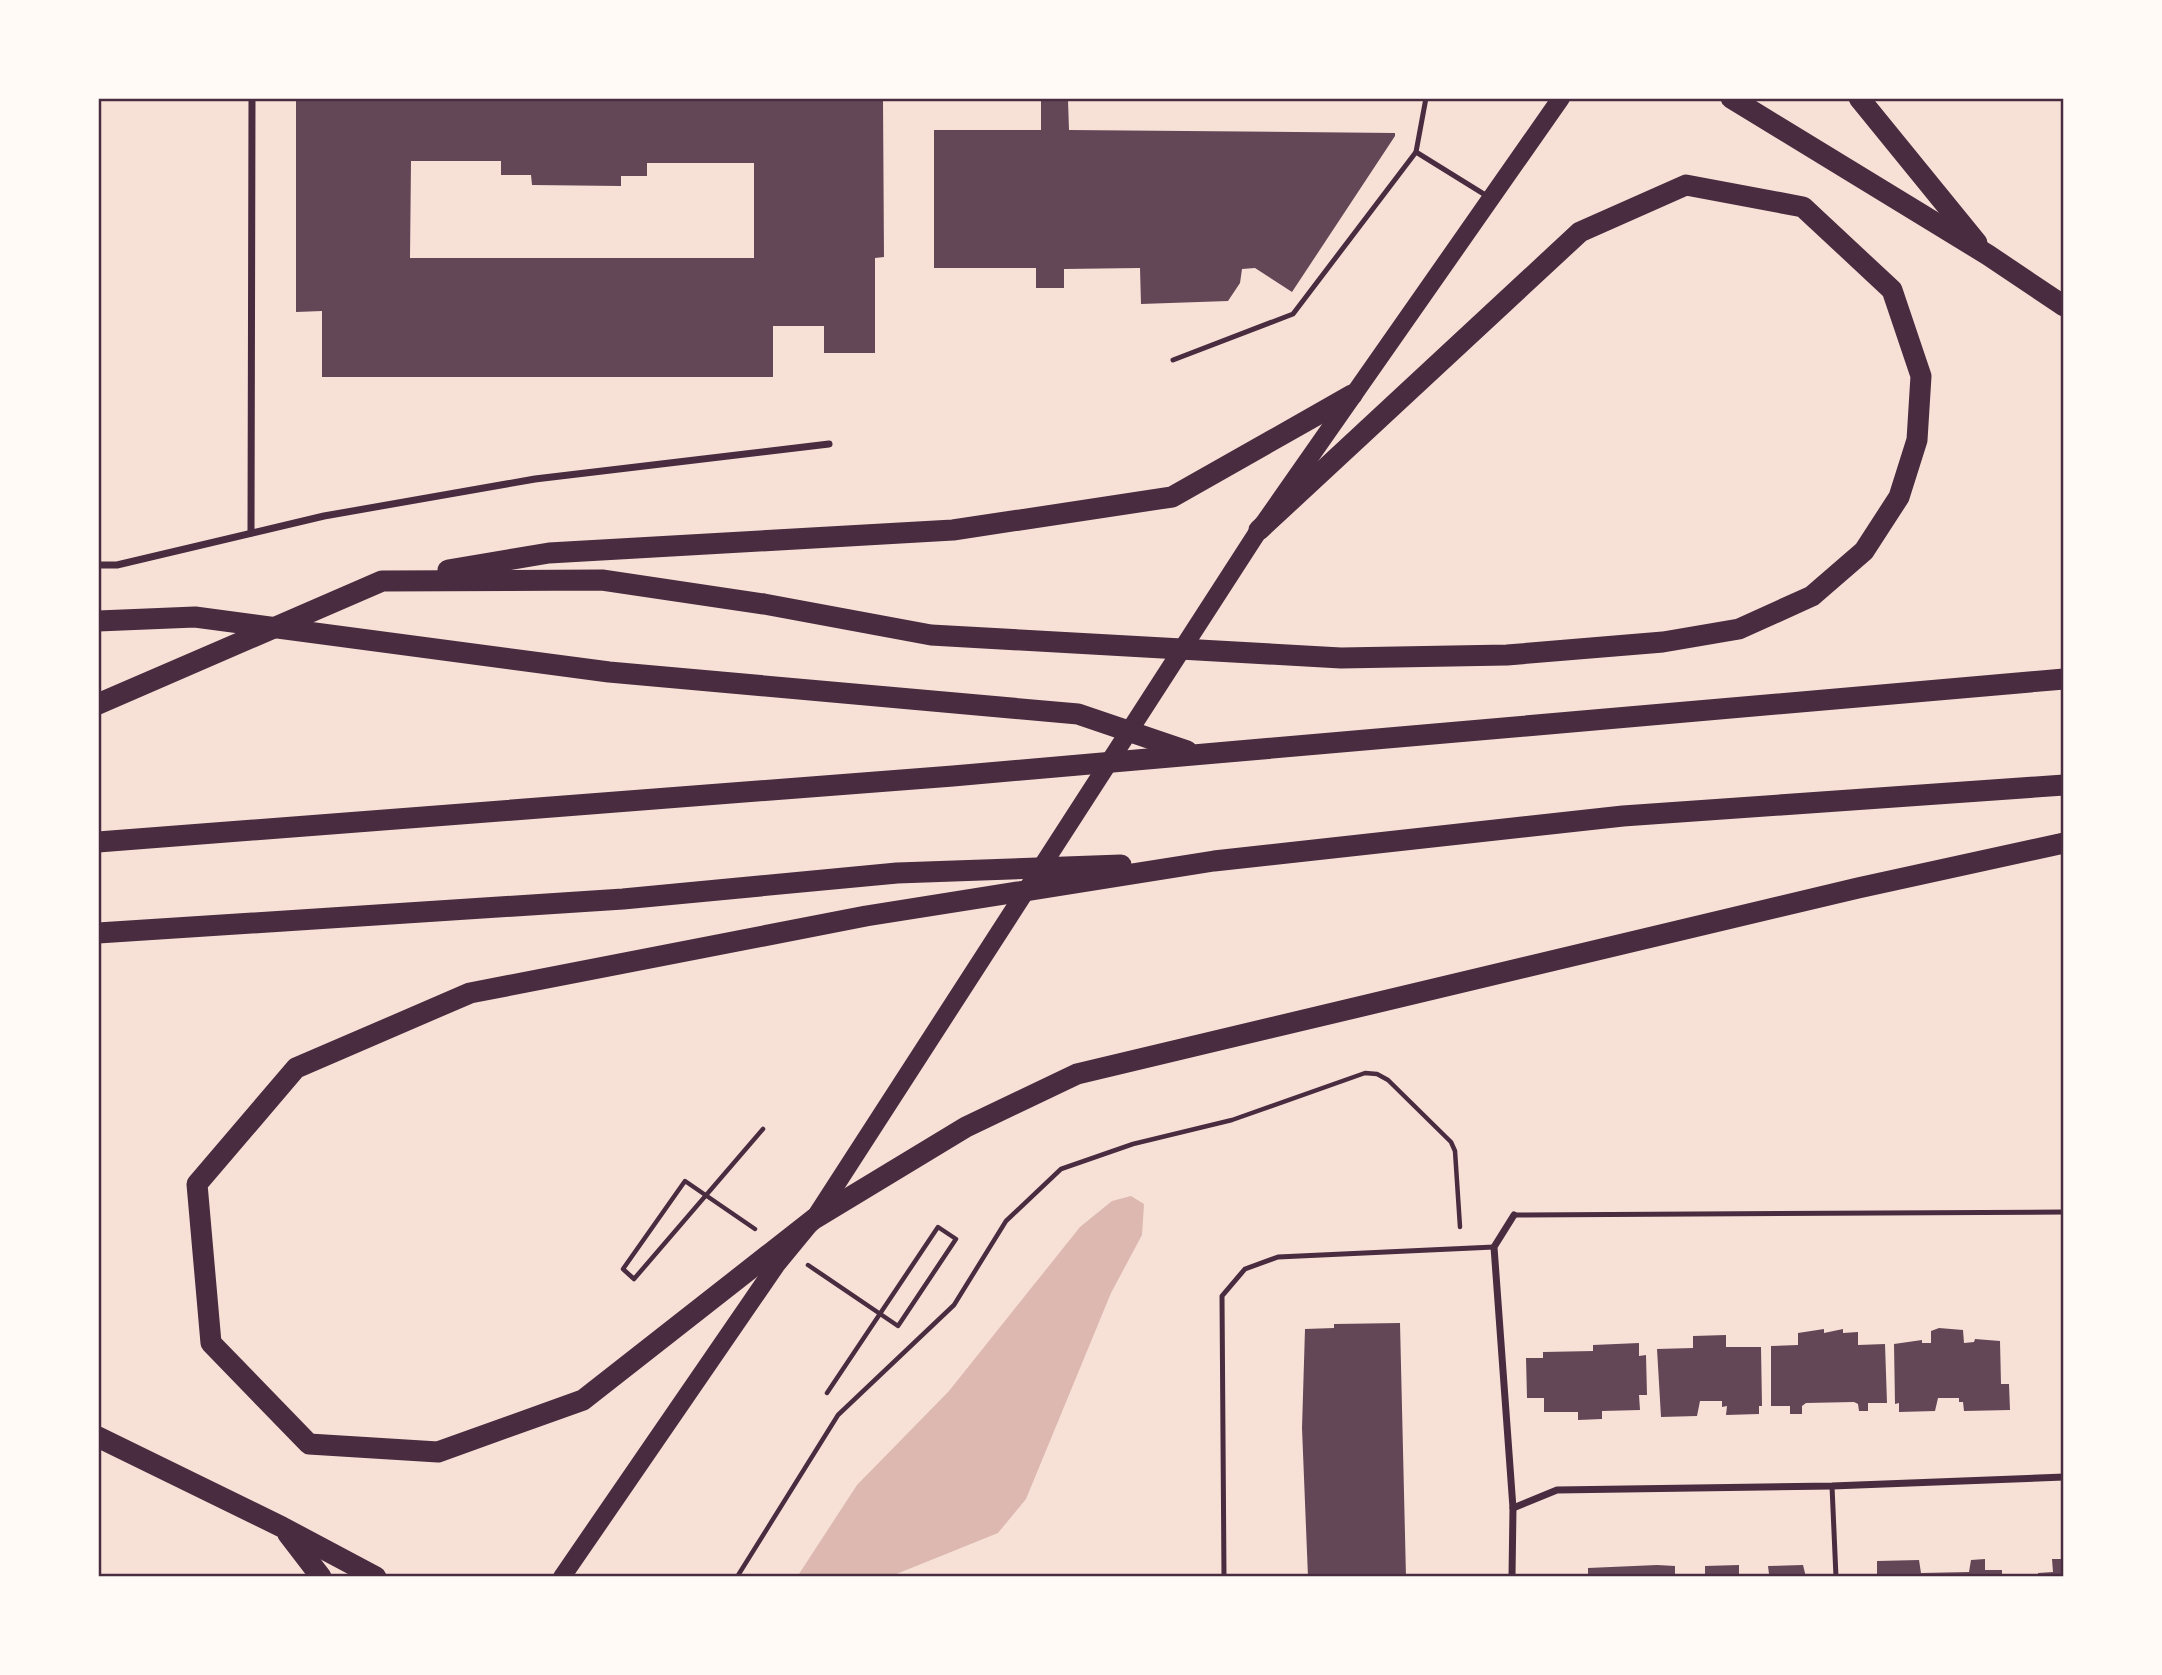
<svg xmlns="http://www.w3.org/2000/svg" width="2162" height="1675" font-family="'PT Sans Narrow',sans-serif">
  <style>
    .water { fill: #dcb8b0 }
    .building { fill: #644757; fill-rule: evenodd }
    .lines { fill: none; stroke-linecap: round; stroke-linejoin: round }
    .path { stroke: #4a2c40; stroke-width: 4.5 }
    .service { stroke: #4a2c40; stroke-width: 5 }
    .minor { stroke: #4a2c40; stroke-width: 7 }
    .primary { stroke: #4a2c40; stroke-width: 18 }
    .motorway { stroke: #4a2c40; stroke-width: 21 }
    .neatline { fill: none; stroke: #4a2c40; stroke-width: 2.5 }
  </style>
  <rect width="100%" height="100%" fill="#f7e1d7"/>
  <path class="water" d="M 1131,1196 L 1144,1204 L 1142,1235 L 1111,1293 L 1026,1499 L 998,1533 L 889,1577 L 797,1577 L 857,1485 L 949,1391 L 1080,1227 L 1112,1201 Z"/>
  <g class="building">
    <path d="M 296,98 L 883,100 L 884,257 L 875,258 L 875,353 L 824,353 L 824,326 L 773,326 L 773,377 L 322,377 L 322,311 L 296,312 ZM 411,161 L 501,161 L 501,175 L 531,175 L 532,185 L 621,186 L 621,176 L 647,176 L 647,163 L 754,163 L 754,258 L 410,258 Z"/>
    <path d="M 1041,100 L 1068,100 L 1069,130 L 1395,133 L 1395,136 L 1292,292 L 1255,268 L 1242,269 L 1240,283 L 1228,301 L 1141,304 L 1140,268 L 1064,269 L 1064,288 L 1036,288 L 1036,268 L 934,268 L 934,130 L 1041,130 Z"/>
    <path d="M 1400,1323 L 1406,1577 L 1308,1577 L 1302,1428 L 1305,1329 L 1334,1328 L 1334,1324 Z"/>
    <path d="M 1939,1328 L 1963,1330 L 1964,1343 L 1974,1342 L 1975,1339 L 2000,1341 L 2001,1384 L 2009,1384 L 2010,1410 L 1964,1411 L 1963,1402 L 1959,1402 L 1959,1398 L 1938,1398 L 1935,1411 L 1899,1412 L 1899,1403 L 1895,1404 L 1894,1344 L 1922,1340 L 1922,1343 L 1931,1343 L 1931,1331 Z"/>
    <path d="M 1824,1329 L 1824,1333 L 1843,1329 L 1843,1333 L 1858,1332 L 1858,1345 L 1885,1344 L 1887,1403 L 1868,1403 L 1868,1411 L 1859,1411 L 1858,1404 L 1854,1402 L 1806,1403 L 1802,1406 L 1802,1414 L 1790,1414 L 1790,1406 L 1771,1406 L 1771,1346 L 1798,1345 L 1798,1333 Z"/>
    <path d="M 1726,1335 L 1726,1347 L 1761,1347 L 1762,1406 L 1759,1406 L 1759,1414 L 1726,1415 L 1727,1406 L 1722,1407 L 1722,1401 L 1700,1401 L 1697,1416 L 1661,1417 L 1657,1349 L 1693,1348 L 1693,1336 Z"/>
    <path d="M 1639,1343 L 1639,1356 L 1646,1355 L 1647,1395 L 1639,1395 L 1640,1410 L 1602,1411 L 1602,1419 L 1578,1420 L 1578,1412 L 1544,1412 L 1544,1398 L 1527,1398 L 1526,1358 L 1543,1358 L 1543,1352 L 1593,1351 L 1593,1345 Z"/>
    <path d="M 1985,1559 L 1985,1570 L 2002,1570 L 2002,1577 L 1877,1577 L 1877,1561 L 1919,1560 L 1921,1573 L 1969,1572 L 1971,1560 Z"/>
    <path d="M 2052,1559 L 2064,1559 L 2064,1577 L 2038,1577 L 2038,1573 L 2053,1572 Z"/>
    <path d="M 1657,1565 L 1675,1566 L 1675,1577 L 1588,1577 L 1588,1568 Z"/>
    <path d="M 1739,1565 L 1739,1574 L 1743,1577 L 1705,1577 L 1705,1566 Z"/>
    <path d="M 1803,1565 L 1806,1577 L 1765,1577 L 1769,1574 L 1768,1566 Z"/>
  </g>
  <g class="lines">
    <g class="path">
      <path d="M 755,1229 L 685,1181 L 623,1269 L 634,1279 L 763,1129"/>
      <path d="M 808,1265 L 898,1326 L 956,1239 L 938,1227 L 827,1393"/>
      <path d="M 737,1577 L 838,1415 L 954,1305 L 1006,1221 L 1061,1169 L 1133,1144 L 1232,1120 L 1365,1073 L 1377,1074 L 1388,1080 L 1451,1142 L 1455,1151 L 1460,1227"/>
    </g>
    <g class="service">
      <path d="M 1426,98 L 1416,152 L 1487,196"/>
      <path d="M 1173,360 L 1293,314 L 1416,152"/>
      <path d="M 1514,1215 L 2064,1212"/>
      <path d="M 1832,1486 L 1836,1577"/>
      <path d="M 1224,1577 L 1222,1296 L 1245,1269 L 1278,1257 L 1494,1247"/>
    </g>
    <g class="minor">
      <path d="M 251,533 L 252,98"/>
      <path d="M 98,565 L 117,565 L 324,516 L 535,479 L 829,444"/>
      <path d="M 1513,1508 L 1557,1490 L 1832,1486 L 2064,1477"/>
      <path d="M 1512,1577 L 1513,1508 L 1494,1247 L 1514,1215"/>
    </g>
    <path class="primary" d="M 562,1577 L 777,1264 L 814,1219 L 1259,530 L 1561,98"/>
    <g class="motorway">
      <path d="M 1731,98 L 1988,255 L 2064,306"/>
      <path d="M 1859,98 L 1977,243"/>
      <path d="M 448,570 L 549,553 L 953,530 L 1172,497 L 1352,395"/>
      <path d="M 98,621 L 195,617 L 609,672 L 1078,714 L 1187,751"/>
      <path d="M 98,704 L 382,581 L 602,580 L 764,604 L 931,635 L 1341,658 L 1507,655 L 1663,642 L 1739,629 L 1812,596 L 1864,551 L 1899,497 L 1917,440 L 1921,376 L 1892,290 L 1803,207 L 1686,185 L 1580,232 L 1259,530"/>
      <path d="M 2064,785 L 1623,816 L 1214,861 L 866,916 L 470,993 L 296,1068 L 197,1184 L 211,1343 L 309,1444 L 438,1452 L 583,1400 L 814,1219 L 966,1127 L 1077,1074 L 1858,888 L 2064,843"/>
      <path d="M 98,842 L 953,776 L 2064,679"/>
      <path d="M 98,933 L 623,899 L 897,873 L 1121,865"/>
      <path d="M 98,1437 L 282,1527 L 376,1577"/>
      <path d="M 288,1534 L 321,1577"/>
    </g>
  </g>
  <rect width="2162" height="1675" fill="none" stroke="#fffaf5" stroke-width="200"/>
  <rect x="100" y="100" width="1962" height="1475" class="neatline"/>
</svg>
